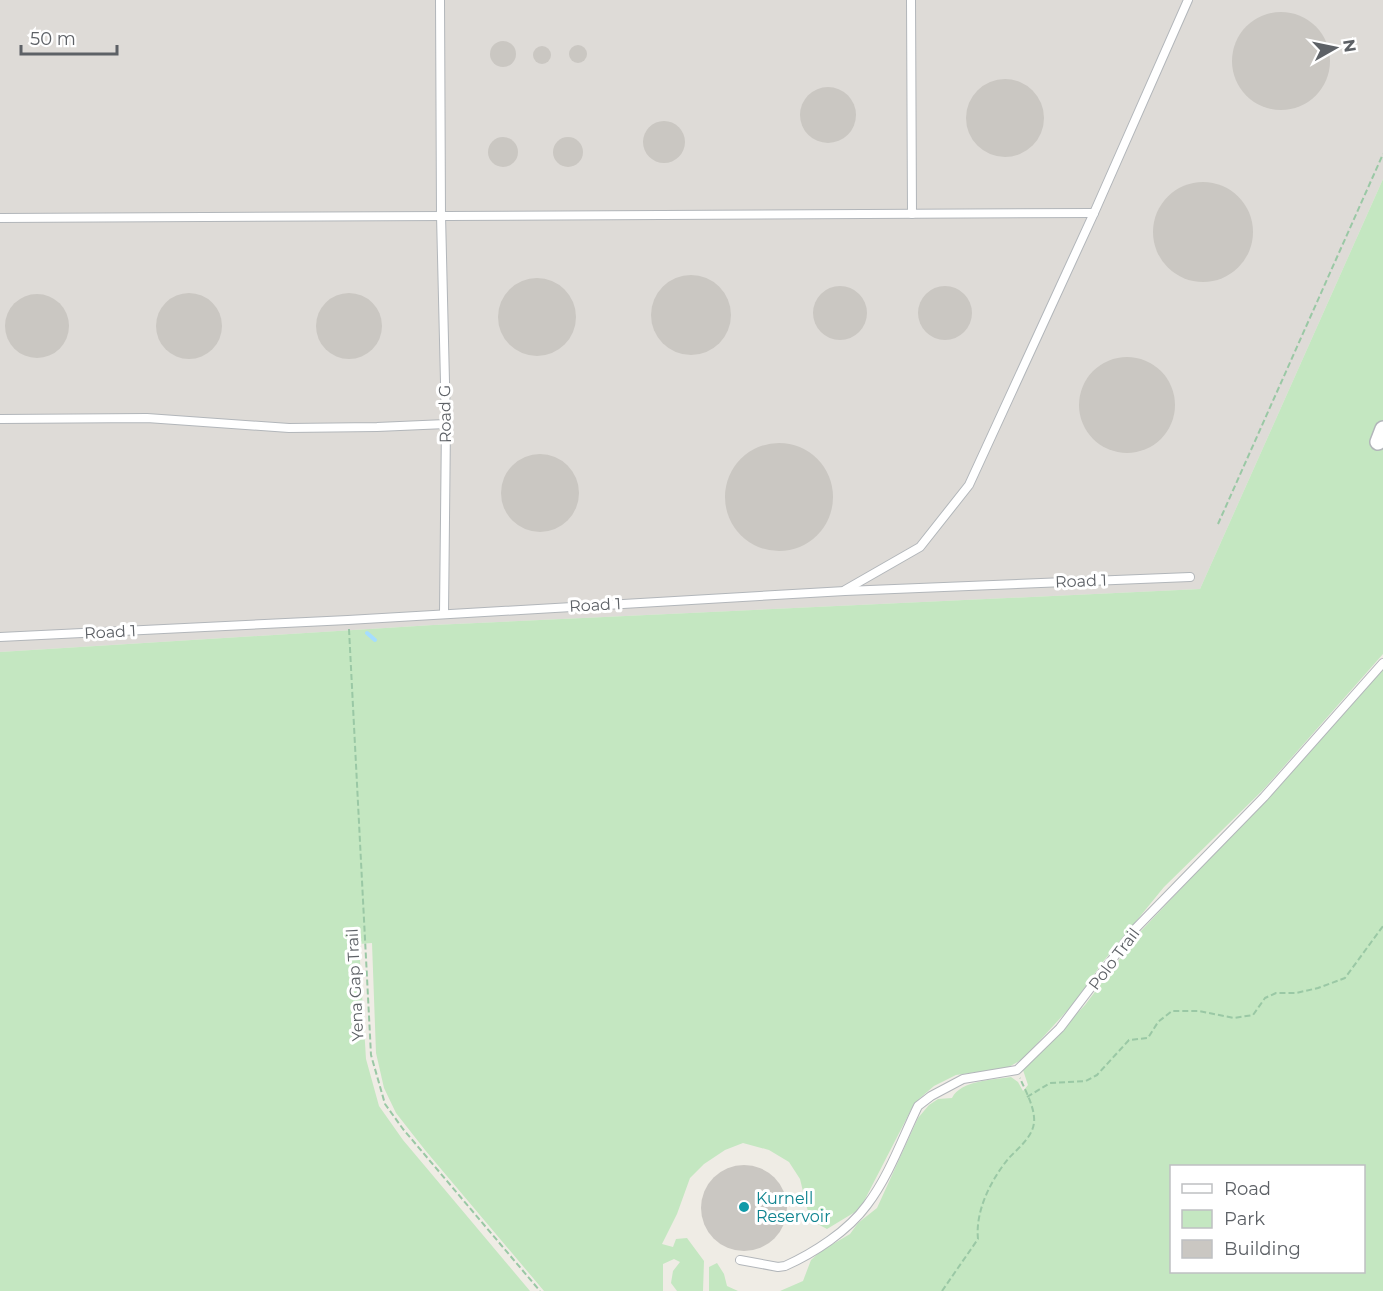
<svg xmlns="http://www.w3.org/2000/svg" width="1383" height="1291" font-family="Montserrat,sans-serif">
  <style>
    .industrial { fill: #dedbd7 }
    .green { fill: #c4e7c1; fill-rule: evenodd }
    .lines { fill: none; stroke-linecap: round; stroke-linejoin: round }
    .stream { stroke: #a5ddff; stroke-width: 4 }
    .building { fill: #cac7c2 }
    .lane-casing { stroke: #b2b6ba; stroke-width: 10 }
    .street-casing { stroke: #b2b6ba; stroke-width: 18 }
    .path { stroke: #9ac8a5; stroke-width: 2; stroke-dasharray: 6 3; stroke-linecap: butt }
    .lane { stroke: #fff; stroke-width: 8 }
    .street { stroke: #fff; stroke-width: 15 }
    .culture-dot { fill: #0f9aa8; stroke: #fff; stroke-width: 2 }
    .labels { text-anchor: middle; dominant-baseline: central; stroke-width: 6; stroke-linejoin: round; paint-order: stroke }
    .street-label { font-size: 16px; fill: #5d6166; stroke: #fff }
    .culture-label { font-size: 16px; fill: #0d838f; stroke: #fff; text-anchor: start }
  </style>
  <rect width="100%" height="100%" fill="#efece5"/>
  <path class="industrial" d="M 0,0 L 1383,0 L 1383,179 L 1200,589 L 433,625 L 0,652 Z"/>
  <g class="green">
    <path d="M 1383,179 L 1383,654 L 1263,790 L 1164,887 L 1102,963 L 1075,1002 L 1023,1059 L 1007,1068 L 956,1075 L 934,1086 L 920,1098 L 912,1108 L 860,1209 L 827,1229 L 810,1220 L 800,1179 L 789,1162 L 769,1150 L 743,1143 L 725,1150 L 704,1164 L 690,1178 L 677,1214 L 662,1244 L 673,1247 L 676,1239 L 687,1238 L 704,1261 L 703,1291 L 677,1291 L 671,1283 L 673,1271 L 680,1262 L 674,1259 L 663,1264 L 663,1291 L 544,1291 L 425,1150 L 396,1113 L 384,1088 L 376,1053 L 372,943 L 359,944 L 366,1059 L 379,1106 L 403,1140 L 530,1291 L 0,1291 L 0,652 L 433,625 L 1200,589 Z"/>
    <path d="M 1383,667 L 1383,1291 L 780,1291 L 803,1281 L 811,1260 L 821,1251 L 850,1234 L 858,1223 L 877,1208 L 918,1118 L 929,1105 L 938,1099 L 952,1098 C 961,1080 993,1080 1011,1077 L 1018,1082 L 1023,1091 L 1028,1085 L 1023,1070 L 1085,1005 L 1140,932 L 1288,776 ZM 1172,1166 L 1364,1166 L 1364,1272 L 1172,1272 Z"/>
    <path d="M 717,1263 L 724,1274 L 727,1286 L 738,1291 L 709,1291 L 709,1267 Z"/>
  </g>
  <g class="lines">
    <path class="stream" d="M 367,633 L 375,640"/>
  </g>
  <g class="building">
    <circle cx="1281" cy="61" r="49"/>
    <circle cx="503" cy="54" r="13"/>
    <circle cx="578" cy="54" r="9"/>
    <circle cx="542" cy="55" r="9"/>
    <circle cx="1005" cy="118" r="39"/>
    <circle cx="828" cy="115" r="28"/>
    <circle cx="664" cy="142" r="21"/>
    <circle cx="568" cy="152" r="15"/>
    <circle cx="503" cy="152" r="15"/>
    <circle cx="1203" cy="232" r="50"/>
    <circle cx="691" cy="315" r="40"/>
    <circle cx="537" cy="317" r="39"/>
    <circle cx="945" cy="313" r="27"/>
    <circle cx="840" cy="313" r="27"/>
    <circle cx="349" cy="326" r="33"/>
    <circle cx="189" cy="326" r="33"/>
    <circle cx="37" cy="326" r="32"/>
    <circle cx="1127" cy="405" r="48"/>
    <circle cx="779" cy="497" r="54"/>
    <circle cx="540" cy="493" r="39"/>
    <circle cx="744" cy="1208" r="43"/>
  </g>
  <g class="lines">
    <g class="lane-casing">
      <g id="lane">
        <path d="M 440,0 L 441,215 L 446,424 L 444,614"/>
        <path d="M 911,0 L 912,214"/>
        <path d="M 0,218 L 1094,213"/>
        <path d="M 0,419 L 147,418 L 289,428 L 377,427 L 446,424"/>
        <path d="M 845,590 L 920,547 L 969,485 L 1094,213 L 1188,0"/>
        <path d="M 0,637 L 348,620 L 845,591 L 1190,577"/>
        <path d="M 740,1260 L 778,1267 L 785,1266 C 814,1253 848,1231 867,1205 C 889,1176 902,1139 918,1106 L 931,1096 L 963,1079 L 1017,1070 L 1060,1028 L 1136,928 L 1264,797 L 1383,663"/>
      </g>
    </g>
    <g class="street-casing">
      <path id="street" d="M 1378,442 L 1383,429"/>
    </g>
    <g class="path">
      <path d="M 1218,524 L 1383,154"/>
      <path d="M 349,629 L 371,1055 L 385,1104 L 403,1129 L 540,1291"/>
      <path d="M 1027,1097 L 1050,1083 L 1086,1081 L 1097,1075 L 1129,1040 L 1148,1038 L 1158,1022 L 1172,1011 L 1199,1011 L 1234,1018 L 1253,1015 L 1265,998 L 1276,993 L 1296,993 L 1318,988 L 1345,978 L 1383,926"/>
      <path d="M 942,1291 L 978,1239 C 975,1211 991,1180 1008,1159 C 1019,1147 1036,1135 1034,1117 C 1033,1104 1025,1090 1020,1078"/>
    </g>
    <use href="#lane" class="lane"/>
    <use href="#street" class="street"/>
  </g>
  <circle class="culture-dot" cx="744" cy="1207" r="6"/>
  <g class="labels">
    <g class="street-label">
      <text transform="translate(445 414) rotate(-91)">Road G</text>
      <text transform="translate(1081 581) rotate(-2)">Road 1</text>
      <text transform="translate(595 605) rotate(-3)">Road 1</text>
      <text transform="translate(110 632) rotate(-3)">Road 1</text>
      <text transform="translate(1114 959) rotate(-53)">Polo Trail</text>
      <text transform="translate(355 985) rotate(-93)">Yena Gap Trail</text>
    </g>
    <g class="culture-label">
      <text x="756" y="1198">Kurnell<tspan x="756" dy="18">Reservoir</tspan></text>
    </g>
  </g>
  <rect x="1170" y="1165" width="195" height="108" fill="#ffffff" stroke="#bec0c2" stroke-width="1.5"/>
  <rect x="1182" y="1184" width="30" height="9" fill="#ffffff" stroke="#bec0c2" stroke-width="1.5"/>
  <text x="1224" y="1195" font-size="18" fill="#5d6166">Road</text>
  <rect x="1182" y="1210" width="30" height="18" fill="#c4e7c1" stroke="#bec0c2" stroke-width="1.5"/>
  <text x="1224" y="1225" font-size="18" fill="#5d6166">Park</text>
  <rect x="1182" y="1240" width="30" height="18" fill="#cac7c2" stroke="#bec0c2" stroke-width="1.5"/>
  <text x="1224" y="1255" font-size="18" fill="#5d6166">Building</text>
  <g transform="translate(1335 48) rotate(81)" stroke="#ffffff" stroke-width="4.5" paint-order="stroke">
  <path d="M0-4.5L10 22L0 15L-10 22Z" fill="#5d6166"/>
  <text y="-9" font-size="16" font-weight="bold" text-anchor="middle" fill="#5d6166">N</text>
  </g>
  <path d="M21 45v9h96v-9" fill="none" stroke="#5d6166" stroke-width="3"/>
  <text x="30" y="45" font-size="18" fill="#5d6166" stroke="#ffffff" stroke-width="4.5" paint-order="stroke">50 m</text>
</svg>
